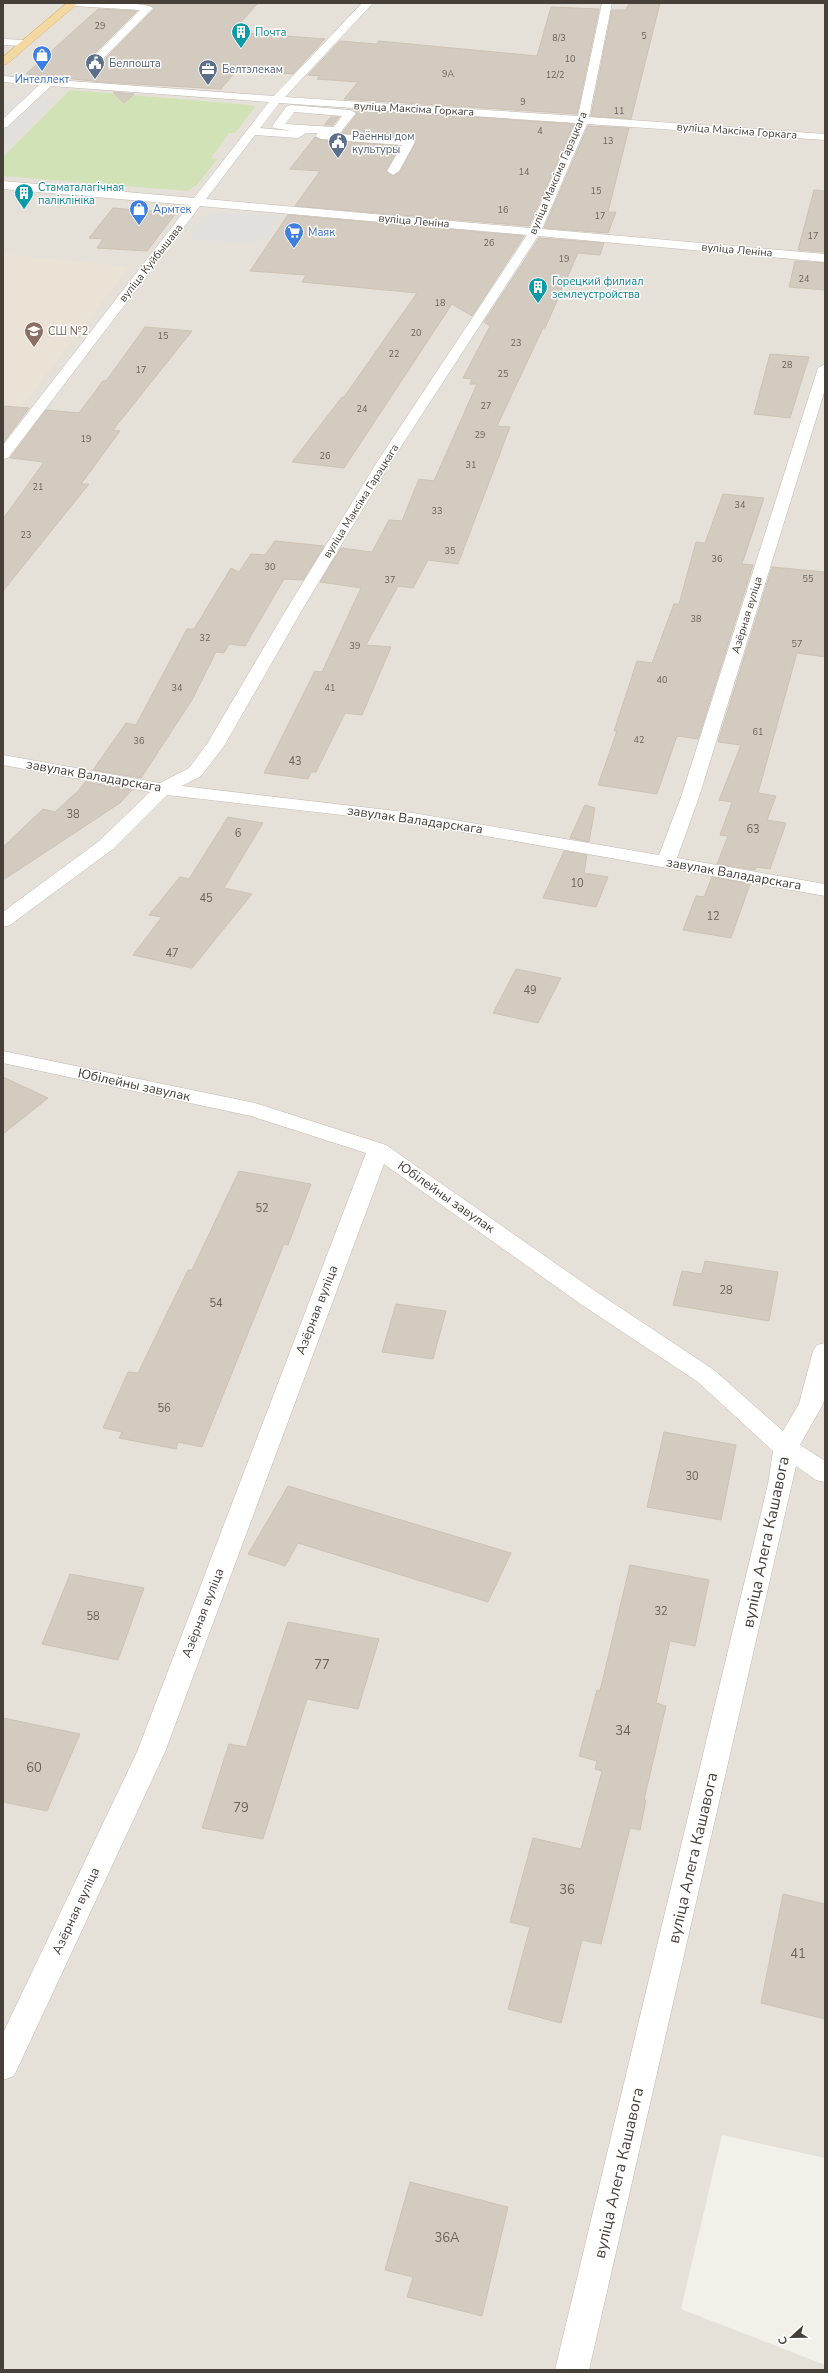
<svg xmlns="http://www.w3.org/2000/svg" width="828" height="2373" font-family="'Nunito Sans',sans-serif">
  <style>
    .residential { fill: #e6e1d8 }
    .education { fill: #eae3d5 }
    .green { fill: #d1e2b6 }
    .parking { fill: #e2e0dd }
    .building { fill: #d3cbc0; stroke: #cdc2b4 }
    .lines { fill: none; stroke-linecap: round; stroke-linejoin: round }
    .minor-casing { stroke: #c0b9b0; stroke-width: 1 }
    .major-casing { stroke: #d7b473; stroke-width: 1 }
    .minor { fill: #fff; fill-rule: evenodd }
    .major { fill: #f3d8a2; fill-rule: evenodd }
    .labels { text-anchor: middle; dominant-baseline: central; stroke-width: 3; stroke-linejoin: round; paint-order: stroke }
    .far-number-label { font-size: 9px; fill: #69635a }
    .far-culture-label { font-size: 11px; fill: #0d838f; stroke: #fff; text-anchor: start }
    .far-service-label { font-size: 11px; fill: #4e5e75; stroke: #fff; text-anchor: start }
    .far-shop-label { font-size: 11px; fill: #366cbe; stroke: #fff; text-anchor: start }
    .far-street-label { font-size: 11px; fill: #464038; stroke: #fff }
    .far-education-label { font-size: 11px; fill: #785e54; stroke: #fff; text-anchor: start }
    .number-label { font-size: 11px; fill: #69635a }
    .street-label { font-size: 13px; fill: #464038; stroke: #fff }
    .near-number-label { font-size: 13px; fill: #69635a }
    .near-street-label { font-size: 16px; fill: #464038; stroke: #fff }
  </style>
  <rect width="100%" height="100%" fill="#f3efe9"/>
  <path class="residential" d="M 3,3 L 825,3 L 825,2158 L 722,2135 L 681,2309 L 825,2365 L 825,2370 L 3,2370 Z"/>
  <path class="education" d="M 3,254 L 129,267 L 3,430 Z"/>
  <path class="green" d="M 70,90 L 252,105 L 255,107 L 235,133 L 229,133 L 211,158 L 217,159 L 197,185 L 187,191 L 3,176 L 3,157 Z"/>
  <g class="parking">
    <path d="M 20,97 L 47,98 L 54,101 L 3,152 L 3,101 Z"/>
    <path d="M 210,211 L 280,216 L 264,240 L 258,239 L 254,244 L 189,239 Z"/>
  </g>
  <g class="building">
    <path d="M 140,3 L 258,3 L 232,32 L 325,39 L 293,74 L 237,70 L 221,89 L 102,82 L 26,74 L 98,9 L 137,11 L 90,58 L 90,64 L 100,64 L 154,9 L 154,7 Z"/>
    <path d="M 630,3 L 660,3 L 631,119 L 591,116 L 612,10 L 625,10 Z"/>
    <path d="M 551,7 L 599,9 L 577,114 L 344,99 L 358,82 L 317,79 L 320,76 L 308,75 L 340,41 L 376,44 L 379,41 L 537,56 Z"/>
    <path d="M 113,92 L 134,94 L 124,103 Z"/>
    <path d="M 352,109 L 574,124 L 529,226 L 295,206 L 320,171 L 290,169 L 315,137 L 321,140 L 400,146 L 386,171 L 392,176 L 400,172 L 416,142 L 409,138 L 342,133 L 357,114 Z"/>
    <path d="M 331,117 L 339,117 L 333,125 L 324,125 Z"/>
    <path d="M 588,126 L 629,128 L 608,212 L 616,212 L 608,233 L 544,228 Z"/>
    <path d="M 814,190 L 825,191 L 825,252 L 798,250 Z"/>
    <path d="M 113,208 L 176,213 L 147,251 L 97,248 L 103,239 L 89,238 Z"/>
    <path d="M 288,215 L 524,236 L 472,316 L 452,304 L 344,468 L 292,462 L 342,397 L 344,397 L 417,293 L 302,282 L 306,275 L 250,271 Z"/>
    <path d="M 539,238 L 604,243 L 600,255 L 578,253 L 545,328 L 543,328 L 497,426 L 510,427 L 458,564 L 428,560 L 413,588 L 398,586 L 366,645 L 391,647 L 362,715 L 345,713 L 316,772 L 311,772 L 308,779 L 264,773 L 315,671 L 322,672 L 361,588 L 320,582 L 341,548 L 372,552 L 389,520 L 402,521 L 419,479 L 434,481 L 477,384 L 470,384 L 472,379 L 463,378 L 490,326 L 484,322 Z"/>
    <path d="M 795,261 L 825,263 L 825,290 L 789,287 Z"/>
    <path d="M 145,327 L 192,331 L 113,430 L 120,431 L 81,484 L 89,484 L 3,591 L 3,519 L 44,462 L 10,458 L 46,410 L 79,413 L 103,381 L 106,381 Z"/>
    <path d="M 770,354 L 809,357 L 790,418 L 754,414 Z"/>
    <path d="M 3,406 L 29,408 L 3,443 Z"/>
    <path d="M 723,494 L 764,498 L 742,564 L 753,565 L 698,739 L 677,736 L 657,794 L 598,785 L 617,731 L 614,731 L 637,661 L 652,663 L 674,604 L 679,604 L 696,542 L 705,543 Z"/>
    <path d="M 275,541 L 324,546 L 303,580 L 284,579 L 245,646 L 229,644 L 224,653 L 216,652 L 192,700 L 141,778 L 93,770 L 126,723 L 136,725 L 187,629 L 194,629 L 231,568 L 239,572 L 251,554 L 265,555 Z"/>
    <path d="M 772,567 L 825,572 L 825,657 L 797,653 L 758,793 L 776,796 L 767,820 L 786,823 L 770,869 L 756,867 L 755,870 L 717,864 L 728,836 L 720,835 L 732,802 L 719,800 L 741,745 L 718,742 Z"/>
    <path d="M 85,782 L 132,790 L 120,803 L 3,880 L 3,847 L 43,809 L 55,812 L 79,790 Z"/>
    <path d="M 585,805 L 595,808 L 589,842 L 570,838 Z"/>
    <path d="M 228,817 L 263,823 L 224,888 L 252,894 L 192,968 L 133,955 L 162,917 L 149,915 L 180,877 L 189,879 Z"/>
    <path d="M 564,851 L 587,855 L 584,873 L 608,877 L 596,907 L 543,898 Z"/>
    <path d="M 712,877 L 750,884 L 731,938 L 683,930 L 696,896 L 704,897 Z"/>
    <path d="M 516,969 L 561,978 L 538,1023 L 493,1013 Z"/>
    <path d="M 3,1077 L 48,1098 L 3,1134 Z"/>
    <path d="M 239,1171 L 311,1184 L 288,1245 L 284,1244 L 202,1447 L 178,1442 L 176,1449 L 119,1438 L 122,1432 L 103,1428 L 128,1372 L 138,1373 L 188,1270 L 192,1270 Z"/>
    <path d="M 705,1261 L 778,1272 L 769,1321 L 673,1305 L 682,1271 L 702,1274 Z"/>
    <path d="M 396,1304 L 446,1311 L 433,1359 L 382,1352 Z"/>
    <path d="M 664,1432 L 736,1445 L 721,1520 L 647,1507 Z"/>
    <path d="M 288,1486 L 511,1553 L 488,1602 L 298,1543 L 285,1566 L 248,1554 Z"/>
    <path d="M 630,1565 L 709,1580 L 695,1646 L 670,1641 L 656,1703 L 666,1706 L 644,1800 L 646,1800 L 640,1830 L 630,1828 L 601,1944 L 582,1940 L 561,2023 L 508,2009 L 530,1927 L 510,1922 L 533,1838 L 581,1849 L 602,1771 L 595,1769 L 597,1761 L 579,1756 L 597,1690 L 600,1691 Z"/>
    <path d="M 70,1574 L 144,1588 L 118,1660 L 42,1644 Z"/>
    <path d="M 288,1622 L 379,1639 L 358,1709 L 307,1699 L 263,1839 L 202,1828 L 229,1744 L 246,1747 Z"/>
    <path d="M 3,1718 L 80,1734 L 47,1811 L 3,1802 Z"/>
    <path d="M 783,1894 L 825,1904 L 825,2019 L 761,2003 Z"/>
    <path d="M 410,2182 L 508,2207 L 482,2316 L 407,2297 L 413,2277 L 385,2270 Z"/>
  </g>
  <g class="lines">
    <g class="minor-casing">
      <g id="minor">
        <path d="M 68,3 C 81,3 146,1 153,8 L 99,63 L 91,63 L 91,59 L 140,10 L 73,6 Z"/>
        <path d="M 362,3 L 373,3 L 285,97 L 578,116 L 602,3 L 612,3 L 589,117 L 825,134 L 825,140 L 587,124 L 542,229 L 825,254 L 825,262 L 538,236 L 393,459 L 302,610 L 224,746 L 201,776 L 182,786 L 413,813 L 659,855 L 681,797 L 818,368 L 825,364 L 825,390 L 699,797 L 677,858 L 825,884 L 825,896 L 413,823 L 167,795 L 113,849 L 10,925 L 3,927 L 3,912 L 99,841 L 150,792 L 3,765 L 3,755 L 160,783 L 189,768 L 207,744 L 286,610 L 379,459 L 527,235 L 200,206 L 8,458 L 3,459 L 3,445 L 189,205 L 3,189 L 3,181 L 194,198 L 269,102 L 51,86 L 7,127 L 3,128 L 3,119 L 39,85 L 3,82 L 3,76 L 274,96 ZM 279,103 L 576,123 L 530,228 L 206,199 L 255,135 L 298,138 L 306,133 L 318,133 L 315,136 L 321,139 L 402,145 L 387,171 L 393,175 L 399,171 L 415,142 L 409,139 L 339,134 L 356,113 L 350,110 L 291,105 L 287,106 L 272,126 L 274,128 L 292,131 L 260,128 ZM 294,112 L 342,116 L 334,127 L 285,124 Z"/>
        <path d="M 3,39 L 24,40 L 29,43 L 24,46 L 3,45 Z"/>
        <path d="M 3,1051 L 255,1103 L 386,1145 L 598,1293 L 714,1370 L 783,1431 L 799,1404 L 813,1351 L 817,1345 L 825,1343 L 825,1397 L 823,1404 L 800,1445 L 825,1461 L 825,1482 L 816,1480 L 796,1466 L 589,2370 L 555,2370 L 768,1484 L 773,1451 L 698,1382 L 582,1305 L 384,1164 L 165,1752 L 14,2076 L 3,2080 L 3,2033 L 137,1752 L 366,1153 L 251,1116 L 3,1063 Z"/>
      </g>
    </g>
    <g class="major-casing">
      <path id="major" d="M 67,3 L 78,3 L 7,64 L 3,65 L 3,57 Z"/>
    </g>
    <use href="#minor" class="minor"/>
    <use href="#major" class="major"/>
  </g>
  <defs>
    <g id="building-pin" transform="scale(1)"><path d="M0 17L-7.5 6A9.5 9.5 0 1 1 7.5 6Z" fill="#0f9aa8" stroke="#fff"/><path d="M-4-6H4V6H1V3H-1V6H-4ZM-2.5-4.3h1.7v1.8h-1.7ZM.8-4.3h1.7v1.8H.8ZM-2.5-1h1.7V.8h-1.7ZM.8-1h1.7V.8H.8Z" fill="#fff"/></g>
    <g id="shop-pin" transform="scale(1)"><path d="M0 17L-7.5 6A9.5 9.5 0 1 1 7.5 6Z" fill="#3f7fe0" stroke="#fff"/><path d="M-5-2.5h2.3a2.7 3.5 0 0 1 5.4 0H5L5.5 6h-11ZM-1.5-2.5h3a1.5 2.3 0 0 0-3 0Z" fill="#fff"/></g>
    <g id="civic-pin" transform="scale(1)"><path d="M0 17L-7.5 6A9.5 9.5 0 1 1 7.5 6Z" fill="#5c6f8a" stroke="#fff"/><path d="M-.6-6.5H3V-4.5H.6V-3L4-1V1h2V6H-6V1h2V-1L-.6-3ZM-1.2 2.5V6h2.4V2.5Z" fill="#fff"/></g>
    <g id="office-pin" transform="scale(1)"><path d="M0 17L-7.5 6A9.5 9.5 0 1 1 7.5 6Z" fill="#5c6f8a" stroke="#fff"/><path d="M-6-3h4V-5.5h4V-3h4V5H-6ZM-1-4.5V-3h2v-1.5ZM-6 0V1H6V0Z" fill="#fff"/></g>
    <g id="supermarket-pin" transform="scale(1)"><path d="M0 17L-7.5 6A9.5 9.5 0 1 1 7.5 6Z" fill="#3f7fe0" stroke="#fff"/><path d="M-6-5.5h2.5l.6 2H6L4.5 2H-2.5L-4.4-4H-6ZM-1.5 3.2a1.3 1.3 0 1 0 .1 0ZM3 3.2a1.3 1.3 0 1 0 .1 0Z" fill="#fff"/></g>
    <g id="school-pin" transform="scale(1)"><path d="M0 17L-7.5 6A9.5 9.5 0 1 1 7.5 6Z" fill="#8d6e63" stroke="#fff"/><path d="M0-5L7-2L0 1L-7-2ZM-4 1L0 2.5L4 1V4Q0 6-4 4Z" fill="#fff"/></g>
  </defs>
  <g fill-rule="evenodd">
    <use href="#building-pin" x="241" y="32"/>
    <use href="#shop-pin" x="42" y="55"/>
    <use href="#civic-pin" x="95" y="63"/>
    <use href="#office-pin" x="208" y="69"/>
    <use href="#civic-pin" x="338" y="142"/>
    <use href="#building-pin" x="24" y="193"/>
    <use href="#shop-pin" x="139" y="209"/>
    <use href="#supermarket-pin" x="294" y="232"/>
    <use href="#building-pin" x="538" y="287"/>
    <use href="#school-pin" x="34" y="331"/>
  </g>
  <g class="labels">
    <g class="far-number-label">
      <text x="100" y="26">29</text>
      <text x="644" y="36">5</text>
      <text x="559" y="38">8/3</text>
      <text x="570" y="59">10</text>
      <text x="448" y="74">9А</text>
      <text x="555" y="75">12/2</text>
      <text x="523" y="102">9</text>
      <text x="619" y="111">11</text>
      <text x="540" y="131">4</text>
      <text x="608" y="141">13</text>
      <text x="524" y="172">14</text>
      <text x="596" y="191">15</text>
      <text x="503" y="210">16</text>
      <text x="600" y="216">17</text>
      <text x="813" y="236">17</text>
      <text x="489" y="243">26</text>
      <text x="564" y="259">19</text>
      <text x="804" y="279">24</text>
      <text x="440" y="303">18</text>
      <text x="416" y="333">20</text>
      <text x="163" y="336">15</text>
      <text x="516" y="343">23</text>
      <text x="394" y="354">22</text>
      <text x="787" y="365">28</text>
      <text x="141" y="370">17</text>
      <text x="503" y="374">25</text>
      <text x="486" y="406">27</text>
      <text x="362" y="409">24</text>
      <text x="480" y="435">29</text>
      <text x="86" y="439">19</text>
      <text x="325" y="456">26</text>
      <text x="471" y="465">31</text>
      <text x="38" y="487">21</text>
      <text x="740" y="505">34</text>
      <text x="437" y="511">33</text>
      <text x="26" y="535">23</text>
      <text x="450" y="551">35</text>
      <text x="717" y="559">36</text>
      <text x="270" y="567">30</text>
      <text x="808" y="579">55</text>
      <text x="390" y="580">37</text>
      <text x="696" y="619">38</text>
      <text x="205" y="638">32</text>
      <text x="797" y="644">57</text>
      <text x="355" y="646">39</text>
      <text x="662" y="680">40</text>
      <text x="177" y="688">34</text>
      <text x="330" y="688">41</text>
      <text x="758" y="732">61</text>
      <text x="639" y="740">42</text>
      <text x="139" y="741">36</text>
    </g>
    <g class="far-culture-label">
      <text x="255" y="32">Почта</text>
      <text x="38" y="187">Стаматалагічная<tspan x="38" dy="13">паліклініка</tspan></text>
      <text x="552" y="281">Горецкий филиал<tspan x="552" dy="13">землеустройства</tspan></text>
    </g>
    <g class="far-service-label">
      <text x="109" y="63">Белпошта</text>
      <text x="222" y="69">Белтэлекам</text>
      <text x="352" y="136">Раённы дом<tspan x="352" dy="13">культуры</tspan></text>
    </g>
    <g class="far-shop-label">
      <text x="42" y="79" text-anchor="middle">Интеллект</text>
      <text x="153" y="209">Армтек</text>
      <text x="308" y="232">Маяк</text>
    </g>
    <g class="far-street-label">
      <text transform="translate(414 109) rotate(3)">вуліца Максіма Горкага</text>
      <text transform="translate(737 131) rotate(4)">вуліца Максіма Горкага</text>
      <text transform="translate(558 173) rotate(-67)">вуліца Максіма Гарэцкага</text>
      <text transform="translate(414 221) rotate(5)">вуліца Леніна</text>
      <text transform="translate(737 250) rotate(5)">вуліца Леніна</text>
      <text transform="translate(151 263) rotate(-52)">вуліца Куйбышава</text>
      <text transform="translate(361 501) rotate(-58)">вуліца Максіма Гарэцкага</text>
      <text transform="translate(747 615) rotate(-73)">Азёрная вуліца</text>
    </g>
    <g class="far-education-label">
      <text x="48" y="331">СШ №2</text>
    </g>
    <g class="number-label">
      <text x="295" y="761">43</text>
      <text x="73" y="814">38</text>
      <text x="753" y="829">63</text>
      <text x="238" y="833">6</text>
      <text x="577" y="883">10</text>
      <text x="206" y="898">45</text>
      <text x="713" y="916">12</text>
      <text x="172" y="953">47</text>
      <text x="530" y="990">49</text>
      <text x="262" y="1208">52</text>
      <text x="726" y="1290">28</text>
      <text x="216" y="1303">54</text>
      <text x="164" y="1408">56</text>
      <text x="692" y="1476">30</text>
      <text x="661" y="1611">32</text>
      <text x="93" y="1616">58</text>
    </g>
    <g class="street-label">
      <text transform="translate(94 776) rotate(10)">завулак Валадарскага</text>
      <text transform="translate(415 820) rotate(8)">завулак Валадарскага</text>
      <text transform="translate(734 874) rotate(10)">завулак Валадарскага</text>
      <text transform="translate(134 1085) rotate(12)">Юбілейны завулак</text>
      <text transform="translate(446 1197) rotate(35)">Юбілейны завулак</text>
      <text transform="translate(317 1310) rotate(-69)">Азёрная вуліца</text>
      <text transform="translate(203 1613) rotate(-69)">Азёрная вуліца</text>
      <text transform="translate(76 1911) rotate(-65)">Азёрная вуліца</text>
    </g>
    <g class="near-number-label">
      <text x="322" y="1665">77</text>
      <text x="623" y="1731">34</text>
      <text x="34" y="1768">60</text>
      <text x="241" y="1808">79</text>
      <text x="567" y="1890">36</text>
      <text x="798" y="1954">41</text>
      <text x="447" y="2238">36А</text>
    </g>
    <g class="near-street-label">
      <text transform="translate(766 1542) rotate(-78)">вуліца Алега Кашавога</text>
      <text transform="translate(693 1858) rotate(-77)">вуліца Алега Кашавога</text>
      <text transform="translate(619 2173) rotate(-77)">вуліца Алега Кашавога</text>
    </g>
  </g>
  <rect width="828" height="2373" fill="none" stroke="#464038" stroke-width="8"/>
  <g transform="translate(792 2337) rotate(248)" stroke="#ffffff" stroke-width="3" paint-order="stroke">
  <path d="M0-3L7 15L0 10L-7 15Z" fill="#464038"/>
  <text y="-6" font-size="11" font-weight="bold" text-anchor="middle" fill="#464038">С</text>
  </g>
</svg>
